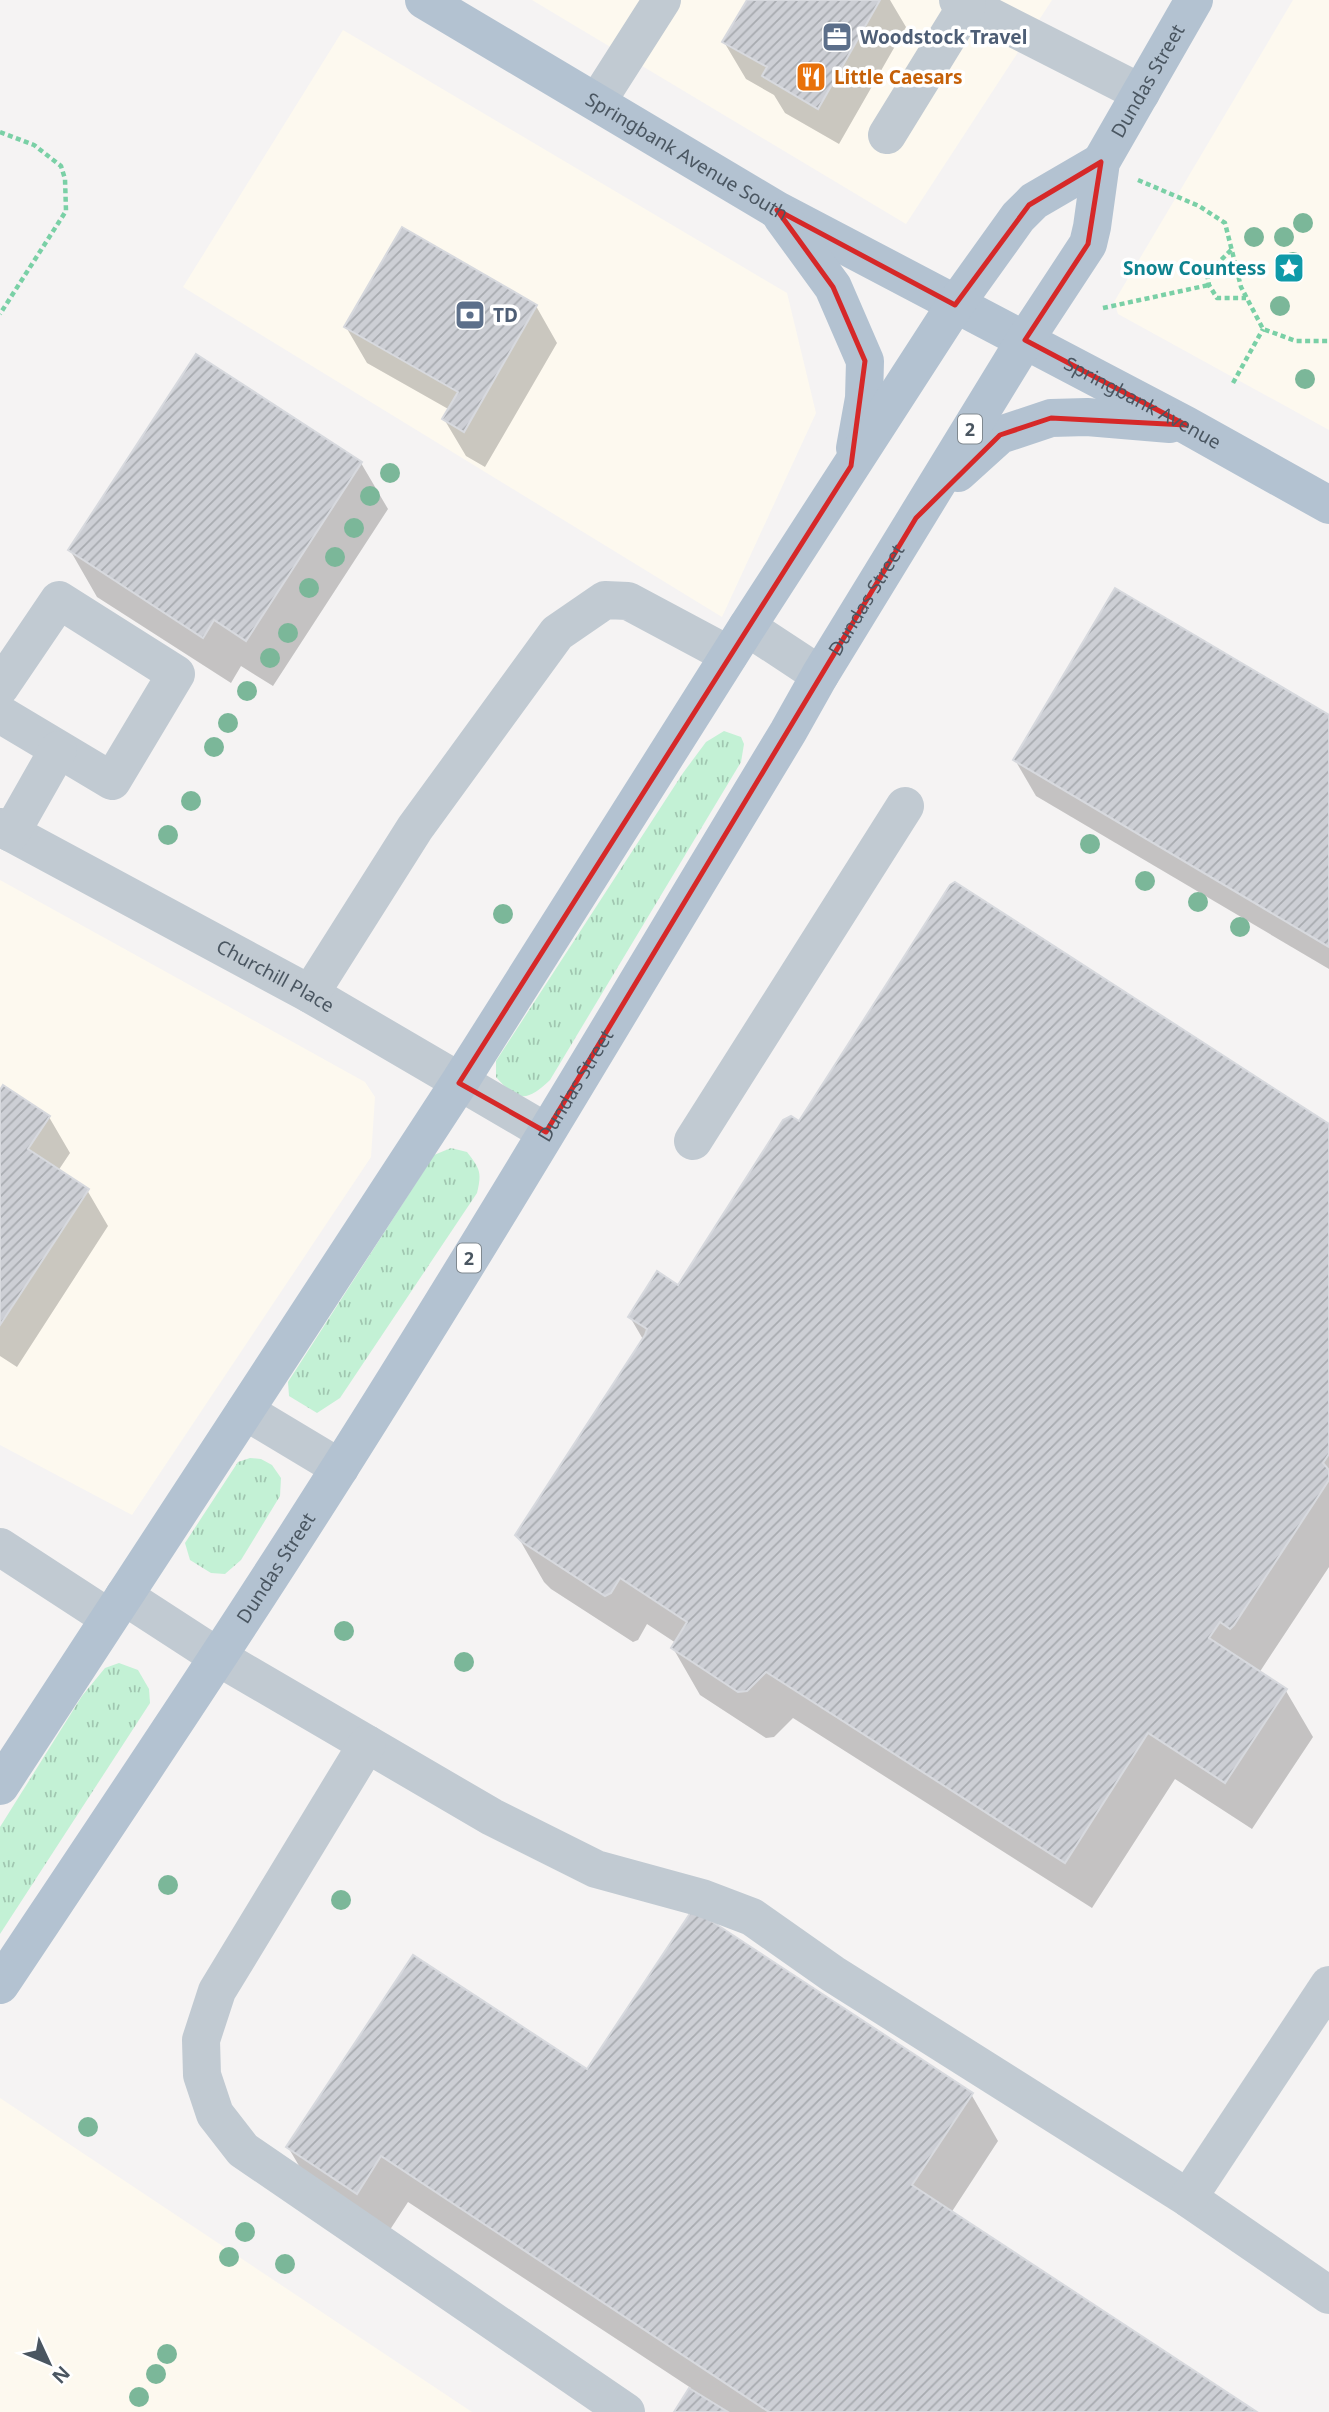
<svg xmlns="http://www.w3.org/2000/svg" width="1329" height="2412" font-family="'Noto Sans',sans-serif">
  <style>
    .commercial { fill: #fdf9ef }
    .grass { fill: url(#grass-tufts) }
    .shadow { fill: #0003 }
    .building { fill: url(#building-hatch); stroke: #d7d9de; stroke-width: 2 }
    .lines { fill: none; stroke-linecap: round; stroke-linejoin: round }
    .path { stroke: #7ad0a6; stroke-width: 4.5; stroke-dasharray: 5 3.5; stroke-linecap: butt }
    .minor { stroke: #c1cad2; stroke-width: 38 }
    .major { stroke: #b3c2d1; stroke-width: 38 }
    .tree { fill: #7bb799 }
    .marked { fill: none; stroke: #d62828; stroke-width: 5; stroke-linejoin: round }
    .labels { text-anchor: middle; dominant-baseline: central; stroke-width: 7; stroke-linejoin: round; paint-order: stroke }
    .shield { fill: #fff; stroke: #808990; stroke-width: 2 }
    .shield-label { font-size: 18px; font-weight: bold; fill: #4a5661 }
    .service-label { font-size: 19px; font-weight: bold; fill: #4e5e75; stroke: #fff; text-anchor: start }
    .food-label { font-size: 19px; font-weight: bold; fill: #c56008; stroke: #fff; text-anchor: start }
    .street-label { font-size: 19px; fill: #4a5661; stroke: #fff }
    .culture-label { font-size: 19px; font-weight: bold; fill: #0d838f; stroke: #fff; text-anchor: end }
  </style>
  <defs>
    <pattern id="grass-tufts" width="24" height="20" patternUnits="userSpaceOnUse" patternTransform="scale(1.75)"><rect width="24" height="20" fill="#c3f1d5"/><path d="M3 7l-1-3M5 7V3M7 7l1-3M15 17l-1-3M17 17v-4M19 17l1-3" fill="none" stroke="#a0c6b0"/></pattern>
    <pattern id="building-hatch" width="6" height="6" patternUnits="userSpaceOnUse" patternTransform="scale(1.75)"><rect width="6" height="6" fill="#cdcfd5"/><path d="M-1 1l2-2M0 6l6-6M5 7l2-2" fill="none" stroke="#a8abb0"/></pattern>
  </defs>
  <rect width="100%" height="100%" fill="#f5f3f3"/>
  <g class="commercial">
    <path d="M 532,0 L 1052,0 L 906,224 Z"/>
    <path d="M 1293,0 L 1329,0 L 1329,430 L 1118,314 L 1114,302 Z"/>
    <path d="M 343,30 L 787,293 L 816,413 L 722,617 L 183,287 Z"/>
    <path d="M 0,880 L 365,1082 L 375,1097 L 371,1157 L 132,1515 L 0,1445 Z"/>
    <path d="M 0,2098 L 472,2412 L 0,2412 Z"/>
  </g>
  <g class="grass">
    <path d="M 724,731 L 741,737 L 744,744 L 741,762 L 550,1080 C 527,1102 518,1102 496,1077 L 496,1061 L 683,773 L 706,742 Z"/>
    <path d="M 451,1148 L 467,1152 C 480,1169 482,1172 477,1193 L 340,1398 L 317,1413 L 289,1396 L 288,1382 L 434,1155 Z"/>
    <path d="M 250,1458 L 261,1459 L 272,1465 L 281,1478 L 280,1496 L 241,1560 L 225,1574 L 211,1573 L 190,1560 L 185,1543 L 238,1462 Z"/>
    <path d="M 119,1663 L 138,1670 L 149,1689 L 150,1703 L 0,1934 L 0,1827 L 82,1696 L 105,1668 Z"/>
  </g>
  <g class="shadow">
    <path d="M 749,0 L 890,0 L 906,27 L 839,144 L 785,113 L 774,95 L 746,79 L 724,42 Z"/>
    <path d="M 536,306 L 557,343 L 485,467 L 466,456 L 444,419 L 450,410 L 367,363 L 346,327 Z"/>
    <path d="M 361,463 L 388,509 L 273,686 L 241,666 L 231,683 L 97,597 L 70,550 Z"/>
    <path d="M 1329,717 L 1329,969 L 1036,796 L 1015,760 Z"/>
    <path d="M 0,1093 L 49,1117 L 70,1153 L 58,1171 L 87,1190 L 108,1226 L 17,1367 L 0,1356 Z"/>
    <path d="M 800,1123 L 1329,1126 L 1329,1567 L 1259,1673 L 1286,1691 L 1313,1737 L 1252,1829 L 1175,1779 L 1092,1908 L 793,1718 L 774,1737 L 766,1738 L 700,1695 L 673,1648 L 676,1643 L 647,1624 L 638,1640 L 633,1642 L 551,1589 L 544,1582 L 517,1535 L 644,1341 L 630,1317 L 679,1288 Z"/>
    <path d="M 587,2072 L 971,2094 L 998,2141 L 951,2213 L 1254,2412 L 676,2412 L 691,2388 L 408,2202 L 384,2239 L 315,2193 L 288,2147 Z"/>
  </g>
  <g class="building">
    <path d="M 747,0 L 880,0 L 818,109 L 762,76 L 767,67 L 722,42 Z"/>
    <path d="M 402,227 L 537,305 L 464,432 L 442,419 L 458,392 L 344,327 Z"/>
    <path d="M 196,354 L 362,462 L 246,641 L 214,620 L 203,638 L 68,550 Z"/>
    <path d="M 1115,588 L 1329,715 L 1329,947 L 1013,760 Z"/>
    <path d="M 955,882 L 1329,1124 L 1329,1454 L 1323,1463 L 1329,1470 L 1329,1480 L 1234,1625 L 1230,1629 L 1220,1622 L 1209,1638 L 1287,1689 L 1225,1783 L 1148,1733 L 1065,1863 L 766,1672 L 747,1691 L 738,1692 L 671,1648 L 687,1622 L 620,1578 L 611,1593 L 605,1596 L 522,1542 L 515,1535 L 645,1335 L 647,1329 L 628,1317 L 657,1271 L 678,1285 L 783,1120 L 791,1116 L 799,1121 L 950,885 Z"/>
    <path d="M 3,1085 L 50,1116 L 28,1149 L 89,1189 L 0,1325 L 0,1090 Z"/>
    <path d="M 693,1909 L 973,2093 L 912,2185 L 1257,2412 L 769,2412 L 381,2156 L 357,2194 L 286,2147 L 413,1955 L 587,2069 Z"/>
    <path d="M 689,2388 L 728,2412 L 674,2412 Z"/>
  </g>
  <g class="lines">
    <g class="path">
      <path d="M 0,132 L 34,145 L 61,166 L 65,179 L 66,211 L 0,314"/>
      <path d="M 1138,180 L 1199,206 L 1225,223 L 1241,287 L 1263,329 L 1296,341 L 1329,341"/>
      <path d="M 1231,250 L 1207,274 L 1209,285 L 1217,298 L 1246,298"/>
      <path d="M 1103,308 L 1209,285"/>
      <path d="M 1233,383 L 1263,329"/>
    </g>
    <g class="minor">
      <path d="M 958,0 L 1141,93"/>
      <path d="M 597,102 L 662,0"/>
      <path d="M 887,135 L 967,5"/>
      <path d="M 747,627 L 820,675"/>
      <path d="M 0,687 L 59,600 L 176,674 L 112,781 L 0,714"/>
      <path id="s1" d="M 0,827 L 310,994 L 546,1132"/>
      <path d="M 11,833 L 58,750"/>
      <path d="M 310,994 L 415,828 L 557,633 L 605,600 L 628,601 L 729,655"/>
      <path d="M 693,1141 L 905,806"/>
      <path d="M 245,1411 L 340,1468"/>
      <path d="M 0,1547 L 109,1618"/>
      <path d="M 124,1596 L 218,1657 L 492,1817 L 596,1869 L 702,1898 L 752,1917 L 833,1974 L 1188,2198 L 1329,2295"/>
      <path d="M 367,1744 L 217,1991 L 201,2040 L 202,2075 L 215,2114 L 243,2150 L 626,2412"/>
      <path d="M 1188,2198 L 1329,1985"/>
    </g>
    <g class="major">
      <path id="s2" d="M 424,0 L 777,210 L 1186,425 L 1329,505"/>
      <path d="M 782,217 L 833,287 L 865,361 L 864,398 L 855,448"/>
      <path d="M 958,473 L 1000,435 L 1051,418 L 1087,417 L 1170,424"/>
      <path d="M 0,1786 L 459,1083 L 747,627 L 955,305 L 1018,217 L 1034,201 L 1101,162"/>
      <path id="s3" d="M 0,1985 C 114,1814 229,1643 339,1469 C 493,1226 639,978 788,732 L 820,675 L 1025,340 L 1088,244 L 1092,227 L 1101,162 L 1194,0"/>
    </g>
  </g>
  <g class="tree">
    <circle cx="1303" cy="223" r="10"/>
    <circle cx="1254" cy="237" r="10"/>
    <circle cx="1284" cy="237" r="10"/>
    <circle cx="1293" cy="262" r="10"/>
    <circle cx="1280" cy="306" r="10"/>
    <circle cx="1305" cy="379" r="10"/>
    <circle cx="390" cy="473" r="10"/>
    <circle cx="370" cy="496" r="10"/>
    <circle cx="354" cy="528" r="10"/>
    <circle cx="335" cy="557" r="10"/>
    <circle cx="309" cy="588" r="10"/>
    <circle cx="288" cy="633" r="10"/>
    <circle cx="270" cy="658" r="10"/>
    <circle cx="247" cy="691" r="10"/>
    <circle cx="228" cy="723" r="10"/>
    <circle cx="214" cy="747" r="10"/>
    <circle cx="191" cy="801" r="10"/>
    <circle cx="168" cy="835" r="10"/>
    <circle cx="1090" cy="844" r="10"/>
    <circle cx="1145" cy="881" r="10"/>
    <circle cx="1198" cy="902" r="10"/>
    <circle cx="503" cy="914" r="10"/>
    <circle cx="1240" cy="927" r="10"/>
    <circle cx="344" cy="1631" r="10"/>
    <circle cx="464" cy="1662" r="10"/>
    <circle cx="168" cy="1885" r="10"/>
    <circle cx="341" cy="1900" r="10"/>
    <circle cx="88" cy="2127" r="10"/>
    <circle cx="245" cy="2232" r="10"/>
    <circle cx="229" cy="2257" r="10"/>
    <circle cx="285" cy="2264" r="10"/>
    <circle cx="167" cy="2354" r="10"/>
    <circle cx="156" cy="2374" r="10"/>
    <circle cx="139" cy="2397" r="10"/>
  </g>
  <path class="marked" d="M 1101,162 L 1088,244 L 1025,340 L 1186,425 L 1051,418 L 1000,435 L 916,518 L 546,1132 L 459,1083 L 851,466 L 865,361 L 833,287 L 777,210 L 955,305 L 1029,205 Z"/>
  <defs>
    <g id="office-square" transform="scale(1.575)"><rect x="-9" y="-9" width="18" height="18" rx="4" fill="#5c6f8a" stroke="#fff"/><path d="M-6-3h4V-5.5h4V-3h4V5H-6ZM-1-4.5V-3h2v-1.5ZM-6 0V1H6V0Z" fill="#fff"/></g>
    <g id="restaurant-square" transform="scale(1.575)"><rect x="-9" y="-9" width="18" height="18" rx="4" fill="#e8710a" stroke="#fff"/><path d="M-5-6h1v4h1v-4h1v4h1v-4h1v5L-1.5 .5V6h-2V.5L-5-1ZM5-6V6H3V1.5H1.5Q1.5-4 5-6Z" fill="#fff"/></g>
    <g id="sight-square" transform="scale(1.575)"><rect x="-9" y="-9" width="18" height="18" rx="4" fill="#0f9aa8" stroke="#fff"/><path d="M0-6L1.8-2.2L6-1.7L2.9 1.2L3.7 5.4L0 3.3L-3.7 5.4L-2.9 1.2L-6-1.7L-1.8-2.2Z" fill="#fff"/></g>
    <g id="bank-square" transform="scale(1.575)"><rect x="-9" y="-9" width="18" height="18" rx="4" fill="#5c6f8a" stroke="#fff"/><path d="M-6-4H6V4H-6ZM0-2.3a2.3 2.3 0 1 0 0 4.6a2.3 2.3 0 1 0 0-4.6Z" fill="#fff"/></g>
  </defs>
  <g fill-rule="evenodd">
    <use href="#office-square" x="837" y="37"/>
    <use href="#restaurant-square" x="811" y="77"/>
    <use href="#sight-square" x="1289" y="268"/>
    <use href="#bank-square" x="470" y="315"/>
  </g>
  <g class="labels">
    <g class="shield">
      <rect x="958" y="414.5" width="24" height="29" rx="5"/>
      <rect x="457" y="1243.5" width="24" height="29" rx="5"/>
    </g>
    <g class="shield-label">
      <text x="970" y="429">2</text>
      <text x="469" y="1258">2</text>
    </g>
    <g class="service-label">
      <text x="860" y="37">Woodstock Travel</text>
      <text x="493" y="315">TD</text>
    </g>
    <g class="food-label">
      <text x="834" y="77">Little Caesars</text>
    </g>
    <g class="street-label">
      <text stroke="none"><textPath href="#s3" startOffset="2230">Dundas Street</textPath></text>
      <text stroke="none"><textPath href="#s2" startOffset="306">Springbank Avenue South</textPath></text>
      <text stroke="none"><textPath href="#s2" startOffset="824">Springbank Avenue</textPath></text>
      <text stroke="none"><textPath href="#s3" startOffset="1634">Dundas Street</textPath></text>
      <text stroke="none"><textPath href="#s1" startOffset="313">Churchill Place</textPath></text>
      <text stroke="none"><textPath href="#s3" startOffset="1068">Dundas Street</textPath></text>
      <text stroke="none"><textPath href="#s3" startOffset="500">Dundas Street</textPath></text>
    </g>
    <g class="culture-label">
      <text x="1266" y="268">Snow Countess</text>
    </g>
  </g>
  <g transform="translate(49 2363) rotate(134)" stroke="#ffffff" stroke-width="5" paint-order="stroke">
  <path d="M0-5L12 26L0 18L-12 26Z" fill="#4a5661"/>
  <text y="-10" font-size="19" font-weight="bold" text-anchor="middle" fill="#4a5661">N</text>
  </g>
</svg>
